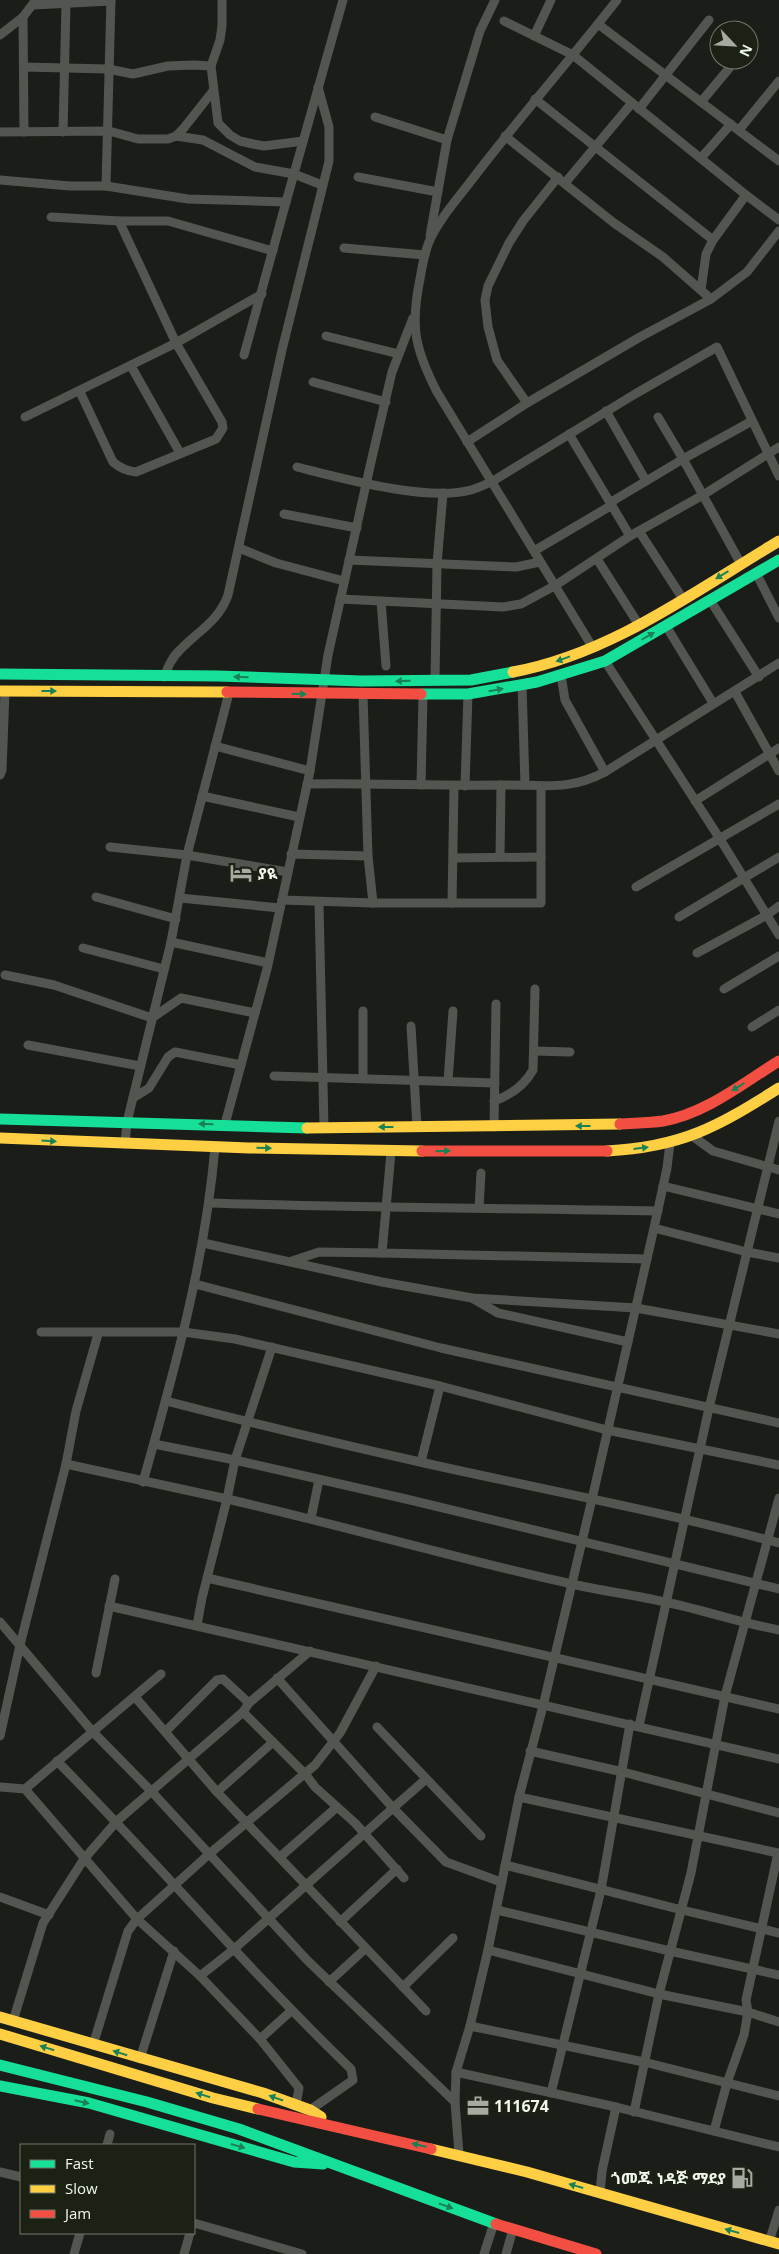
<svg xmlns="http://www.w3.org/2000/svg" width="779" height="2254" font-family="'Open Sans','Noto Sans Ethiopic',sans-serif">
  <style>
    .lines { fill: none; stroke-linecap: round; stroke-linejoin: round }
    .street { stroke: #535650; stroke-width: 9 }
    .fast { stroke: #16e098; stroke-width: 11 }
    .slow { stroke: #ffcf43; stroke-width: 11 }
    .jam { stroke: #f24e42; stroke-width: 11 }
    .oneway { fill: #188156 }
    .labels { text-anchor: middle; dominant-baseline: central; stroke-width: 5; stroke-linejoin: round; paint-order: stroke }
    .poi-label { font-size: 16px; font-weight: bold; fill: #f1f7ed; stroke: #1b2214; text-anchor: start }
  </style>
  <rect width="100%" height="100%" fill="#1b1e18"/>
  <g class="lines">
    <g class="street">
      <path d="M 222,0 L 222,26 L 220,40 L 211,66 L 218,123 L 230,135 L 240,141 L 253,144 L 264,146 L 303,141"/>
      <path d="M 33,5 L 111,1"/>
      <path d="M 23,17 L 24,132"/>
      <path d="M 504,21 L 573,55 L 746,195 L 779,220"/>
      <path d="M 598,24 L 779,161"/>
      <path d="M 0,35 L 23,17 L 35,1"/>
      <path d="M 534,36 L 551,0"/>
      <path d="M 24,67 L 108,69 L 133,74 L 168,66 L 193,65 L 211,66"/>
      <path d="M 535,99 L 713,240"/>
      <path d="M 701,102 L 736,60"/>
      <path d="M 639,109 L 709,20"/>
      <path d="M 375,117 L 447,140"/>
      <path d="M 739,130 L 779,81"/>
      <path d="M 0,132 L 109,131 L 138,139 L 168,139 L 176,136 L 183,129 L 213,91"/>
      <path d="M 63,132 L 66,4"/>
      <path d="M 176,136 L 203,140 L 255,167 L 294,174 L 322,185"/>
      <path d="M 505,136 L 614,223 L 663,257 L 711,299"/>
      <path d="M 701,158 L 731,124"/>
      <path d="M 358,177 L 438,192"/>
      <path d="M 0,180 L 70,186 L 106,186 L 188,199 L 286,202 L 343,0"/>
      <path d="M 565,183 L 632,103"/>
      <path d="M 106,186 L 111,0"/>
      <path d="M 51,217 L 119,221 L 168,221 L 273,251"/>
      <path d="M 430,236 L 447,140 L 480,31 L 495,0"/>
      <path d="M 344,248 L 425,255"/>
      <path d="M 701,290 L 706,254 L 713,240 L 746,195"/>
      <path d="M 326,336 L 399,354"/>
      <path d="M 244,355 L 286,202"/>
      <path d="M 131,366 L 180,453"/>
      <path d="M 313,382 L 386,402"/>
      <path d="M 80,392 L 113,462 C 120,468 126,471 136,472 L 216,439 L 223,428 L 222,422 L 176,343 L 119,221"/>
      <path d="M 527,403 L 497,360 L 488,327 L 485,300 L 488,286 L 509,243 L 523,221 L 558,177"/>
      <path d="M 606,411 L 646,481"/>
      <path d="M 25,417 L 176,343 L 262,294"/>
      <path d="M 569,434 L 630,536"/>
      <path d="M 467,442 L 527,403 L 640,337 L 711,299 L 747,272 L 779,231"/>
      <path d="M 297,467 C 341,478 428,502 471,490 C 479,488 486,484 493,481 L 635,394 L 717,347 L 779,476"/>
      <path d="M 611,502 L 683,459 L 658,417"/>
      <path d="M 284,514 L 357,528"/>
      <path d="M 639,531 L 683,599"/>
      <path d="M 239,548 L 276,563 L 344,581"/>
      <path d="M 534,551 L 612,505"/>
      <path d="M 597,559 L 639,625"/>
      <path d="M 349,560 L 516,567 L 540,562"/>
      <path d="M 741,564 L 683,459 L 752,421"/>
      <path d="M 756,573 L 779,618"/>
      <path d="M 340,599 L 503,607 L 521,604 L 556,585 L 630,536 L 703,495 L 779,447"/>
      <path d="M 710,600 L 759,677"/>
      <path d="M 381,601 L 386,666"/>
      <path d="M 666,626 L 713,703"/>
      <path d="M 593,648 L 437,392 C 415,349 410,327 420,279 C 422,267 424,254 429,242 C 439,219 459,197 474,177 C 520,117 570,60 617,0"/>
      <path d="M 605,661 L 720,839 L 779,935"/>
      <path d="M 561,675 L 565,700 L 605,772"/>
      <path d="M 164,677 C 168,667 172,657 180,650 C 198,631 219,621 228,595 L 282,350 L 329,161 L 329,127 L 318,87"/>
      <path d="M 435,680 L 437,564 L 443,493"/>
      <path d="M 522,685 L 525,785"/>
      <path d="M 735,692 L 779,771"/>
      <path d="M 363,695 L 368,856 L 373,903 L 541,903 L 541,786"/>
      <path d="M 215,746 L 310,771"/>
      <path d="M 0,775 L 2,770 L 5,691"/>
      <path d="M 307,784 C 372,783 436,786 501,785 C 542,784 567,792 605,772 L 779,663"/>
      <path d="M 421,785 L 423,695"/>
      <path d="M 465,786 L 468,694"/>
      <path d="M 202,796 L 299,817"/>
      <path d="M 695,801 L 779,748"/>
      <path d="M 110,847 L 187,855 L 288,872"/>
      <path d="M 291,854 L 368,856"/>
      <path d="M 500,857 L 501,785"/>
      <path d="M 454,858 L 541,857"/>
      <path d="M 636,887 L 779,804"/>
      <path d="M 96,897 L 176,919"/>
      <path d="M 180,898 L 280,908"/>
      <path d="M 282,900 L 373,903"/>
      <path d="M 319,903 L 324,1128"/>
      <path d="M 452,903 L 454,787"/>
      <path d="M 679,917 L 779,857"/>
      <path d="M 171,942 L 268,963"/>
      <path d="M 83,948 L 164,969"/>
      <path d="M 697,953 L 767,915 L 779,906"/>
      <path d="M 5,975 L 54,985 L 152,1018 L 181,998 L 255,1013"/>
      <path d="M 724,989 L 779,956"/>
      <path d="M 363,1011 L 363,1078"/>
      <path d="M 411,1026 L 417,1127"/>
      <path d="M 752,1027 L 779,1010"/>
      <path d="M 28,1045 L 140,1066"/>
      <path d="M 534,1051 L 570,1052"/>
      <path d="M 274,1076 L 495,1083"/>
      <path d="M 448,1081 L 453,1011"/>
      <path d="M 133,1098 L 149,1088 L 168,1057 L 175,1052 L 241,1065"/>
      <path d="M 494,1101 C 511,1095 524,1086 533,1070 L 535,989"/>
      <path d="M 225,1124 L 267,969 L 282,900 L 310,771 L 328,655 L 371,462 L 392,372 L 413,318"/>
      <path d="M 494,1127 L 496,1004"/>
      <path d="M 691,1135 L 713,1151 L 779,1170"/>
      <path d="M 125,1144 L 127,1122 L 171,942 L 187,855 L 229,693"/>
      <path d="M 391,1152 L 382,1253 L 647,1259"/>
      <path d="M 663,1186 L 779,1214"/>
      <path d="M 210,1203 C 359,1208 508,1208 658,1211"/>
      <path d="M 479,1208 L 481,1173"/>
      <path d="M 654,1228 L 747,1252 L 779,1258"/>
      <path d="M 203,1243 L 382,1282 L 472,1298 L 636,1308 L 779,1334"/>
      <path d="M 292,1261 L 319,1252 L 382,1253"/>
      <path d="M 195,1284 L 441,1348 L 779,1423"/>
      <path d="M 472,1298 L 498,1313 L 628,1342"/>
      <path d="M 41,1332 L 183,1332 L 235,1339 L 440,1386 L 607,1430 L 779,1465"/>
      <path d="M 166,1401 C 251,1423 335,1443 420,1462 C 540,1489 661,1511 779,1543"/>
      <path d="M 154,1444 L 235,1460 L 406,1499 L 779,1589"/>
      <path d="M 421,1462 L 440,1386"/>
      <path d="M 66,1464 L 227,1499 L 235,1460 L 272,1347"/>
      <path d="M 143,1482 C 174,1372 205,1262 215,1147"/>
      <path d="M 311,1518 L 319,1480"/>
      <path d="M 207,1578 L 779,1709"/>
      <path d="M 109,1606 L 779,1759"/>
      <path d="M 0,1622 L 92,1731 L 152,1792 L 307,1960 L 455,2102"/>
      <path d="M 197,1625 L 202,1598 L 227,1499 C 342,1525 456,1559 572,1584 C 603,1591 634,1595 665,1602 C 704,1610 740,1623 779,1630"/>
      <path d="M 96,1673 L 115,1579"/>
      <path d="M 277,1678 L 393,1808 L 426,1779"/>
      <path d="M 135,1697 L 217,1792 L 426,2011"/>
      <path d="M 243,1712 L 306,1775 L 315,1787 L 355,1823 L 404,1878"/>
      <path d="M 639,1726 L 709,1408 L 779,1121"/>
      <path d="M 377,1727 L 481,1836"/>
      <path d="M 166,1731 L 217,1680 L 223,1679 L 249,1703"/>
      <path d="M 0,1736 L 20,1645 L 66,1464 L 76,1411 L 98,1334"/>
      <path d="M 530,1751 L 623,1772 L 779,1813"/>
      <path d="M 57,1761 C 157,1862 249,1971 351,2069 L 353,2080 L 310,2110"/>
      <path d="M 0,1787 L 25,1789 L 137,1919 L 200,1976 L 260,2039 L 299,2088 L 296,2105"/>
      <path d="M 25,1789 L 161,1674"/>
      <path d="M 217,1792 L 273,1742"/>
      <path d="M 519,1797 L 778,1853 L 746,2000 L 748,2012 L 779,2022"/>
      <path d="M 280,1857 L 337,1807"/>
      <path d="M 505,1865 L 682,1910 L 779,1933"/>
      <path d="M 0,1897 L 49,1915"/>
      <path d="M 497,1910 L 670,1951 L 779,1975"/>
      <path d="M 340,1922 L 397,1869"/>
      <path d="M 488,1950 L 659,1994 L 748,2012 L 744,2035 L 727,2083 L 714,2131"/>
      <path d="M 200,1976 L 233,1950 L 393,1808 L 446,1862 L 501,1882"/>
      <path d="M 329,1982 L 365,1949"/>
      <path d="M 403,1987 L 453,1938"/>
      <path d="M 13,2021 L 43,1923 L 84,1859 L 117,1821 L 243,1712 L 249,1703 L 310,1651"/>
      <path d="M 470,2026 L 644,2062 L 779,2096"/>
      <path d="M 260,2039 L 291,2011"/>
      <path d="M 93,2045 L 128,1931 L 137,1919 L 208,1855 L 315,1765 L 340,1733 L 376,1666"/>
      <path d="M 140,2059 L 174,1951"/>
      <path d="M 456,2072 L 616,2107 L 779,2147"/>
      <path d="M 551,2093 L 601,1890 L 630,1724"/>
      <path d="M 634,2112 L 659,1994 L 691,1873 L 725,1696 L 779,1498"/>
      <path d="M 107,2145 L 110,2134"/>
      <path d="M 459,2154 L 455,2102 L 456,2072 L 470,2026 L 488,1950 L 519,1797 L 543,1706 L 592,1499 L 654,1228 L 667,1168 L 670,1143"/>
      <path d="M 0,2172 L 21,2177"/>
      <path d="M 600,2193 L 602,2171 L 616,2107"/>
      <path d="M 194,2223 L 302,2254"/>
      <path d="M 769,2242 L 779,2210"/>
      <path d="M 74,2254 L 80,2233"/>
      <path d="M 184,2254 L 190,2233"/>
      <path d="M 484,2254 L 494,2223"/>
      <path d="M 506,2254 L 513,2229"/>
    </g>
    <g class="fast">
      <path d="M 0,674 L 218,676 L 361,681 L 471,680 L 513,672"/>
      <path d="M 421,694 L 468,694 L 537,682 L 605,661 L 779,560"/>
      <path d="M 0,1119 L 307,1128"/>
      <path d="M 0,2065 L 147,2102 L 239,2129 L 496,2224"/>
      <path d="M 0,2086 L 89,2103 L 294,2162 L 323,2164"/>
    </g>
    <g class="slow">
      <path d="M 513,672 C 611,654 695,591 779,541"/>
      <path d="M 0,691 L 227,692"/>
      <path d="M 307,1128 L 620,1124"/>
      <path d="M 0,1138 L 249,1148 L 422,1151"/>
      <path d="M 607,1151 C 682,1147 717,1127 779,1088"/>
      <path d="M 0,2017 L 263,2093 L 310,2110 L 321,2117"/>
      <path d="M 0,2034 L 213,2098 L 258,2109"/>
      <path d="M 431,2149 L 527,2172 L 779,2244"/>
    </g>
    <g class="jam">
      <path d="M 227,692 L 421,694"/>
      <path d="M 620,1124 C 634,1123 649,1123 663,1121 C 705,1114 743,1083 779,1061"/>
      <path d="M 422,1151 L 607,1151"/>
      <path d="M 258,2109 L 431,2149"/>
      <path d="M 496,2224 L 596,2254"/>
    </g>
  </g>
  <defs><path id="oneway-solid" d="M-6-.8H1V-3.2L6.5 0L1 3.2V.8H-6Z" transform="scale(1.25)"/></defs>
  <g class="oneway">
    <use href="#oneway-solid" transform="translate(722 575) rotate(149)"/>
    <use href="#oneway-solid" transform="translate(648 636) rotate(-30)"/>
    <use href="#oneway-solid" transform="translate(563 659) rotate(160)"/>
    <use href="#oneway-solid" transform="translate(241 677) rotate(-178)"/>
    <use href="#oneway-solid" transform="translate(403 681) rotate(179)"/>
    <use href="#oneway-solid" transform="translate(496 690) rotate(-10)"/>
    <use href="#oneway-solid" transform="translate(49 691)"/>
    <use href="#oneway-solid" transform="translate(299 694) rotate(1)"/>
    <use href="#oneway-solid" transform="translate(738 1087) rotate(148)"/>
    <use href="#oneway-solid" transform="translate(206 1124) rotate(-179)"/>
    <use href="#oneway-solid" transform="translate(583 1126) rotate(180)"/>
    <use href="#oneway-solid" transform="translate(386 1127) rotate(180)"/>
    <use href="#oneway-solid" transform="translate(49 1141) rotate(3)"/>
    <use href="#oneway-solid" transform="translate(264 1148) rotate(1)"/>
    <use href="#oneway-solid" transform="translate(641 1148) rotate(-7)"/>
    <use href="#oneway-solid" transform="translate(443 1151) rotate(-1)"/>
    <use href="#oneway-solid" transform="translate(47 2048) rotate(-163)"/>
    <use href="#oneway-solid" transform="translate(120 2053) rotate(-163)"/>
    <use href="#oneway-solid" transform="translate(203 2095) rotate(-163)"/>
    <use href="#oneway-solid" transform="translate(276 2098) rotate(-161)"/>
    <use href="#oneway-solid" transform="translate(82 2102) rotate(13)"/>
    <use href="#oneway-solid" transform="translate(419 2145) rotate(-167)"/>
    <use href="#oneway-solid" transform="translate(238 2146) rotate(16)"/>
    <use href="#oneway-solid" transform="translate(576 2186) rotate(-164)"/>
    <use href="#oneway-solid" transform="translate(446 2206) rotate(19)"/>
    <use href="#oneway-solid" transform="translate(732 2231) rotate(-164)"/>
  </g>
  <defs>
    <g id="hotel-bare" transform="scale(1.725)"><path d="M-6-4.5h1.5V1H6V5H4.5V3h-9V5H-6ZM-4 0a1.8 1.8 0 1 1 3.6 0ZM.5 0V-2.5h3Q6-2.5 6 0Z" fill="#a6aba2" stroke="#1b2214" stroke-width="2.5" paint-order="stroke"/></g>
    <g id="office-bare" transform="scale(1.725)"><path d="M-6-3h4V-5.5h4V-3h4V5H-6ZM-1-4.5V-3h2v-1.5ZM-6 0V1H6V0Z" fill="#a6aba2" stroke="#1b2214" stroke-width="2.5" paint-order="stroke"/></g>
    <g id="fuel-bare" transform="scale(1.725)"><path d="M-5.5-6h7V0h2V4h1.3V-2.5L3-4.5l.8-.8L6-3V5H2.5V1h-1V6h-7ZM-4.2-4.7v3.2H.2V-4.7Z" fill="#a6aba2" stroke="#1b2214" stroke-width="2.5" paint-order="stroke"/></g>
  </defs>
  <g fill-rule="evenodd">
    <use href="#hotel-bare" x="241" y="873"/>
    <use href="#office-bare" x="478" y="2106"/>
    <use href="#fuel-bare" x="742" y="2178"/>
  </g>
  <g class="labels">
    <g class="poi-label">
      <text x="258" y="873">ያዪ</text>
      <text x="494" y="2106">111674</text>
      <text x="726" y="2178" text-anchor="end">ጎመጁ ነዳጅ ማደያ</text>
    </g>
  </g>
  <rect x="20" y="2144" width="175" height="90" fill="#1b2214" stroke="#71776b"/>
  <rect x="30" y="2160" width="25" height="8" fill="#16e098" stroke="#71776b"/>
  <text x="65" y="2169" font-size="15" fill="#f1f7ed">Fast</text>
  <rect x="30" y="2185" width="25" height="8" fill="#ffcf43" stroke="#71776b"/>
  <text x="65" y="2194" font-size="15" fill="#f1f7ed">Slow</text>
  <rect x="30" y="2210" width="25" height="8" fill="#f24e42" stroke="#71776b"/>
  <text x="65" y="2219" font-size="15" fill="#f1f7ed">Jam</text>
  <g transform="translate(734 45) rotate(115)"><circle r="24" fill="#1b2214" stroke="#71776b"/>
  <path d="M0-4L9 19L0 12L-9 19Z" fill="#a6aba2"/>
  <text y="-8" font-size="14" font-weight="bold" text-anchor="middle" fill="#f1f7ed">N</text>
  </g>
</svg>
